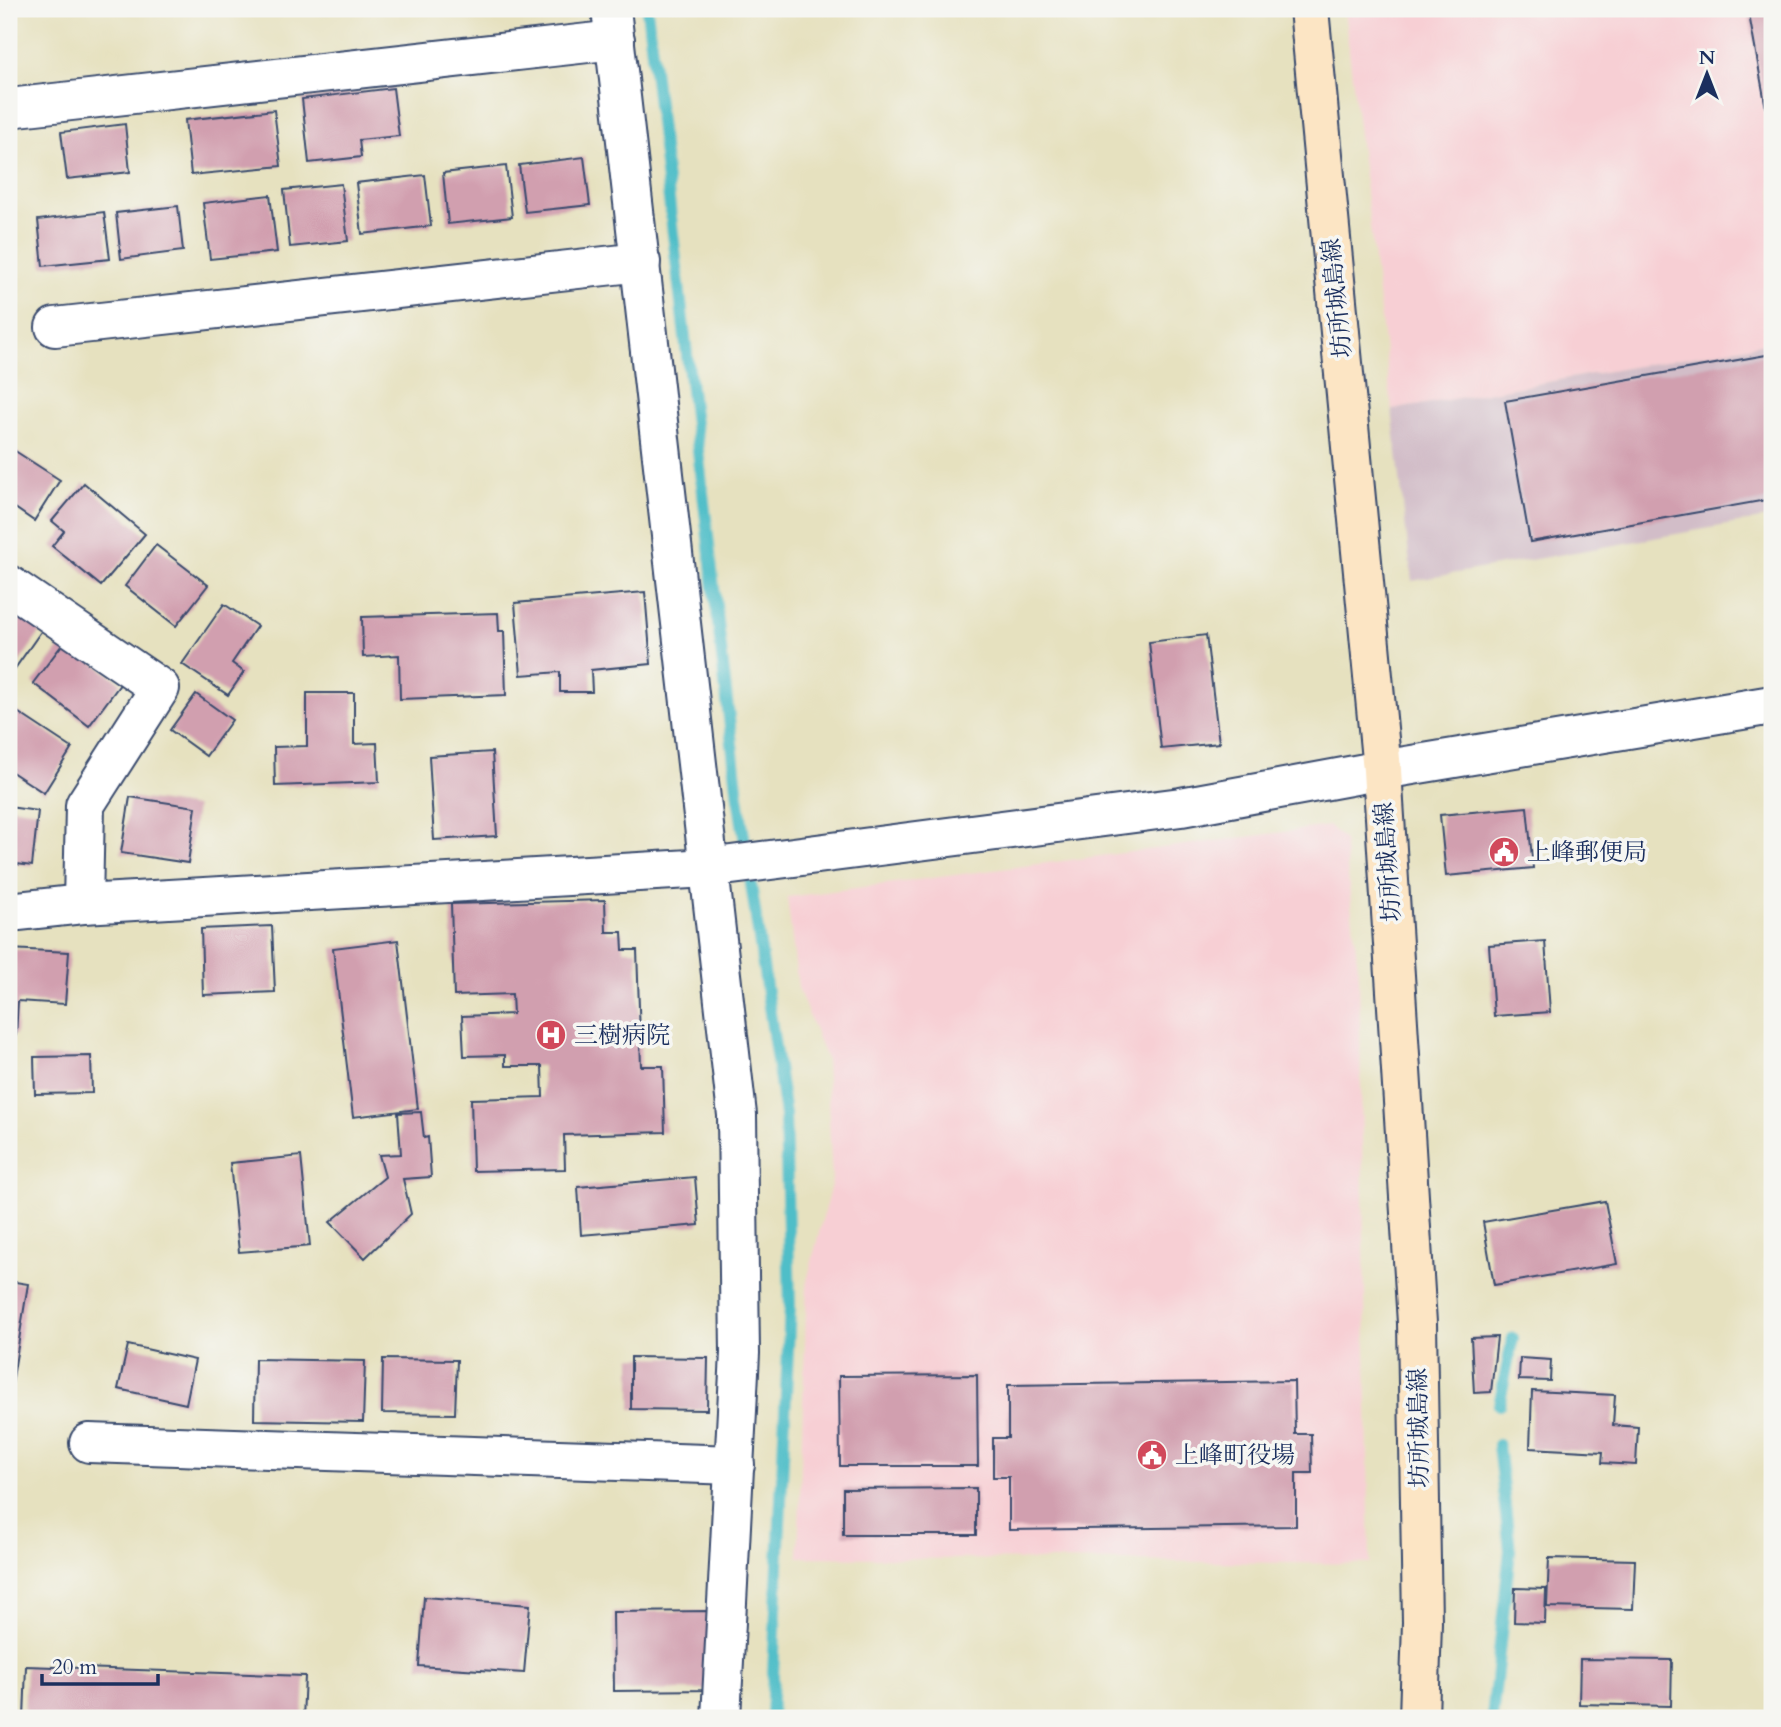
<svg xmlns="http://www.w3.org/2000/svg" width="1781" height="1727" font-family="Cardo,'Noto Serif JP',serif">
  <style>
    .built { fill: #f7cfd4 }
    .industrial { fill: #d2bdc8 }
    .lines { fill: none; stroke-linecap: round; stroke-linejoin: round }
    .stream { stroke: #50bec8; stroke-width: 12 }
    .building { fill: #d19faf }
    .minor-casing { stroke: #394a6d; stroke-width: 42 }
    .secondary-casing { stroke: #394a6d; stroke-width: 42 }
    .minor { stroke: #fff; stroke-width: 38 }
    .secondary { stroke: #fce5c4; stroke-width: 38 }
    .labels { text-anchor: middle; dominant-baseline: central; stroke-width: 7; stroke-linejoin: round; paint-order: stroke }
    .street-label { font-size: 24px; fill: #1b2f5e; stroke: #f6f6f2 }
    .poi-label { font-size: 24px; fill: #1b2f5e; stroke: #f6f6f2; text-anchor: start }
  </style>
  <rect width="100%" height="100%" fill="#f6f6f2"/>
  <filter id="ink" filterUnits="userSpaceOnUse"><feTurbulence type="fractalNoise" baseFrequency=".0143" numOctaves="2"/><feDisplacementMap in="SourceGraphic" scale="14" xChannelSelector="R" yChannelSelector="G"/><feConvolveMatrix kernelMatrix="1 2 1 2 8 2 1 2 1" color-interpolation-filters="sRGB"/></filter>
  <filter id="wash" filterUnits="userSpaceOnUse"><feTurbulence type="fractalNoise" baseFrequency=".00686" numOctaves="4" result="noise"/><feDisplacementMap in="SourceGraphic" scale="28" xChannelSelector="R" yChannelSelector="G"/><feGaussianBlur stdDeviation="1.57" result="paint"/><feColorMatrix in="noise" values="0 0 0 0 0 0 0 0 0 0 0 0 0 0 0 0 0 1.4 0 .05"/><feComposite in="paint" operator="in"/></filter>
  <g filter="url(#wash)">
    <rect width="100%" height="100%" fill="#e6e1bf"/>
    <g class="built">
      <path d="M 1344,9 L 1772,9 L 1772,342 L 1392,410 Z"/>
      <path d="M 1329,826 L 1344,840 L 1359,976 L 1370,1564 L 798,1557 L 807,1281 L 832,1180 L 826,1059 L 798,988 L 787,897 Z"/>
    </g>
    <path class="industrial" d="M 1772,342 L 1772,517 L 1412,581 L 1392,410 Z"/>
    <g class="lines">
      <g class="stream">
        <path d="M 647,9 L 738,796 L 785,1115 L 790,1306 L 771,1718"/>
        <path d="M 1499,1405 L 1513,1338"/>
        <path d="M 1492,1718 L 1510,1550 L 1498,1445"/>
      </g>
    </g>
    <g id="blocks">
      <g class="building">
        <path d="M 1748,9 L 1772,9 L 1772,136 L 1771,136 Z"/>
        <path d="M 393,88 L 399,136 L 359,140 L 361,157 L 309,163 L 302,99 Z"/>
        <path d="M 274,110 L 281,166 L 191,175 L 185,120 Z"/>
        <path d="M 125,124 L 130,172 L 67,179 L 61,132 Z"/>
        <path d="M 584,157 L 590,205 L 525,212 L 519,165 Z"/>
        <path d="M 506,166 L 512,217 L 448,224 L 443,173 Z"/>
        <path d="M 425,175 L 431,226 L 362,234 L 356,183 Z"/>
        <path d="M 341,184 L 348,241 L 290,247 L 284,190 Z"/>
        <path d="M 270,195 L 277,252 L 210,259 L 203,203 Z"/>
        <path d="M 178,206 L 183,251 L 121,259 L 116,213 Z"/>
        <path d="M 104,212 L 110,259 L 43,266 L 38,220 Z"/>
        <path d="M 1772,354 L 1772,499 L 1530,542 L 1505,401 Z"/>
        <path d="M 9,447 L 60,480 L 34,521 L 15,508 L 9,517 Z"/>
        <path d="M 84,483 L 145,534 L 101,586 L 52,546 L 64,531 L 52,521 Z"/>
        <path d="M 156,545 L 208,585 L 176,626 L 125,586 Z"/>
        <path d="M 645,592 L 651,664 L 591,670 L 592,692 L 560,692 L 560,672 L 521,675 L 515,603 Z"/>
        <path d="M 224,604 L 257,626 L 232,663 L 244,672 L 228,695 L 182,664 Z"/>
        <path d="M 9,607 L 42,630 L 9,677 Z"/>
        <path d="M 498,613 L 499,631 L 504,631 L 506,695 L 400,699 L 399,655 L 363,657 L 362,617 Z"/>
        <path d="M 1206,635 L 1219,743 L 1161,749 L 1149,642 Z"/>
        <path d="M 65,641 L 121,683 L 89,726 L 33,683 Z"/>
        <path d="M 307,693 L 354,693 L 354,744 L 377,743 L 379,782 L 275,786 L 274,747 L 307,746 Z"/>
        <path d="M 196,694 L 232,720 L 206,756 L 170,730 Z"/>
        <path d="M 16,711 L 72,748 L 44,793 L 9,770 L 9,721 Z"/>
        <path d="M 492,752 L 497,836 L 434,840 L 429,756 Z"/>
        <path d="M 130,797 L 196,807 L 188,863 L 121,853 Z"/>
        <path d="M 9,807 L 38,811 L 32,866 L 9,863 Z"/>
        <path d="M 1527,807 L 1533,868 L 1446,876 L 1440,815 Z"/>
        <path d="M 605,900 L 606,932 L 622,932 L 623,950 L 637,950 L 641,1066 L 663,1066 L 665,1132 L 564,1135 L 565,1169 L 473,1171 L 471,1099 L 543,1097 L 542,1066 L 505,1066 L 505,1055 L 464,1056 L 462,1016 L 513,1014 L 512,994 L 454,996 L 451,904 Z"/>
        <path d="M 272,926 L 275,992 L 203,995 L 201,929 Z"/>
        <path d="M 398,940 L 418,1109 L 353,1117 L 333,948 Z"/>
        <path d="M 1545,941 L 1550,1012 L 1494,1016 L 1489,945 Z"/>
        <path d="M 9,949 L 69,952 L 65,1004 L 18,1001 L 16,1035 L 9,1034 Z"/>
        <path d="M 91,1056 L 92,1093 L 35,1094 L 34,1057 Z"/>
        <path d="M 421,1112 L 424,1138 L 428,1137 L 431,1177 L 403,1179 L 411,1214 L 365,1258 L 330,1222 L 385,1177 L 379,1155 L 401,1154 L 398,1113 Z"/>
        <path d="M 301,1156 L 310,1246 L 239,1252 L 230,1163 Z"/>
        <path d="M 695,1177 L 699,1225 L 581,1235 L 578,1187 Z"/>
        <path d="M 1605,1201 L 1617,1264 L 1494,1285 L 1483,1222 Z"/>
        <path d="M 9,1281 L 28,1284 L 12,1384 L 9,1384 Z"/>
        <path d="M 1497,1337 L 1491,1392 L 1474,1393 L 1471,1338 Z"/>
        <path d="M 128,1345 L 195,1360 L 186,1404 L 118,1389 Z"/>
        <path d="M 631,1357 L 708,1358 L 707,1410 L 631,1409 Z"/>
        <path d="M 1520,1358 L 1551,1360 L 1550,1381 L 1519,1380 Z"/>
        <path d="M 255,1359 L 365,1361 L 363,1422 L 254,1420 Z"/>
        <path d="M 383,1359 L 457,1360 L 455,1414 L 382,1413 Z"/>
        <path d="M 977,1375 L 978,1466 L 840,1466 L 839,1376 Z"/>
        <path d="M 1294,1381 L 1295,1434 L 1311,1434 L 1312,1473 L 1296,1473 L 1296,1526 L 1009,1530 L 1009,1477 L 993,1477 L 993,1438 L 1008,1438 L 1008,1385 Z"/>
        <path d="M 1532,1391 L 1615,1395 L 1613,1425 L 1638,1427 L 1636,1465 L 1602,1463 L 1603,1452 L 1530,1448 Z"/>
        <path d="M 976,1488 L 976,1535 L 843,1535 L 843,1489 Z"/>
        <path d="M 1549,1558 L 1635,1560 L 1633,1609 L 1547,1607 Z"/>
        <path d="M 1515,1588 L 1546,1589 L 1545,1623 L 1514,1622 Z"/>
        <path d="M 424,1597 L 530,1605 L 524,1673 L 419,1666 Z"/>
        <path d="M 712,1611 L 713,1690 L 614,1691 L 613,1612 Z"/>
        <path d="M 1580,1659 L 1672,1660 L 1671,1706 L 1579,1704 Z"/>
        <path d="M 26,1666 L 305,1676 L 303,1718 L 24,1718 Z"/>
      </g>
    </g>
  </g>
  <g filter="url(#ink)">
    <use href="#blocks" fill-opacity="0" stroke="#394a6d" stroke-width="2"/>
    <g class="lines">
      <g class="minor-casing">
        <g id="minor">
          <path d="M 611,9 L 737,1115 L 740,1353 L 721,1718"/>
          <path d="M 9,108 L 615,40"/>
          <path d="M 55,327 L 641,262"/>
          <path d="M 9,585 L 160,688 L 85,805 L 83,904"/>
          <path d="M 9,912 L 83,904 L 708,868 L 1181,807 L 1382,770 L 1772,705"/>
          <path d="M 89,1443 L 735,1465"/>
        </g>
      </g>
      <g class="secondary-casing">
        <path id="secondary" d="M 1309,9 L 1382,770 L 1417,1323 L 1422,1622 L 1419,1718"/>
      </g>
      <use href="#minor" class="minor"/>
      <use href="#secondary" class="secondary"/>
    </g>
  </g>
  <defs>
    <g id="civic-disc" transform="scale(1.575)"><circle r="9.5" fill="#d1495b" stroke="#f6f6f2"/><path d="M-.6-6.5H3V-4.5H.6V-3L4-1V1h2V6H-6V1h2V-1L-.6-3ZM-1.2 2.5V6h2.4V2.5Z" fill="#fff"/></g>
    <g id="hospital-disc" transform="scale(1.575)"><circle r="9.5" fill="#d1495b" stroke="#f6f6f2"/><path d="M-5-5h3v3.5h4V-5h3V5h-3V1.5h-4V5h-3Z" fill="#fff"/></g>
  </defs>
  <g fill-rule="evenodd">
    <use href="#civic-disc" x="1504" y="852"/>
    <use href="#hospital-disc" x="551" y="1035"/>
    <use href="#civic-disc" x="1152" y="1455"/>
  </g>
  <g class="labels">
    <g class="street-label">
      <text transform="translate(1337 298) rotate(-96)">坊所城島線</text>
      <text transform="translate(1388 862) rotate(-94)">坊所城島線</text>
      <text transform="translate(1419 1428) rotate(-91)">坊所城島線</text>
    </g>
    <g class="poi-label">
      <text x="1527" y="852">上峰郵便局</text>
      <text x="574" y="1035">三樹病院</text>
      <text x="1175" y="1455">上峰町役場</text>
    </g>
  </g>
  <rect width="1781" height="1727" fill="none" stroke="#f6f6f2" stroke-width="35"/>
  <g transform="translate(1707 74)" stroke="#f6f6f2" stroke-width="5" paint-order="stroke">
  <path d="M0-5L12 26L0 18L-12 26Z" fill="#1b2f5e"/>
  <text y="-10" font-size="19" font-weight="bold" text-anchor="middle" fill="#1b2f5e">N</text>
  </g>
  <path d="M42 1674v10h116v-10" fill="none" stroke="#1b2f5e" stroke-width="3.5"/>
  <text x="52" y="1674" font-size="21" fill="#1b2f5e" stroke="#f6f6f2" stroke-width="5" paint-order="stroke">20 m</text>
</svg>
